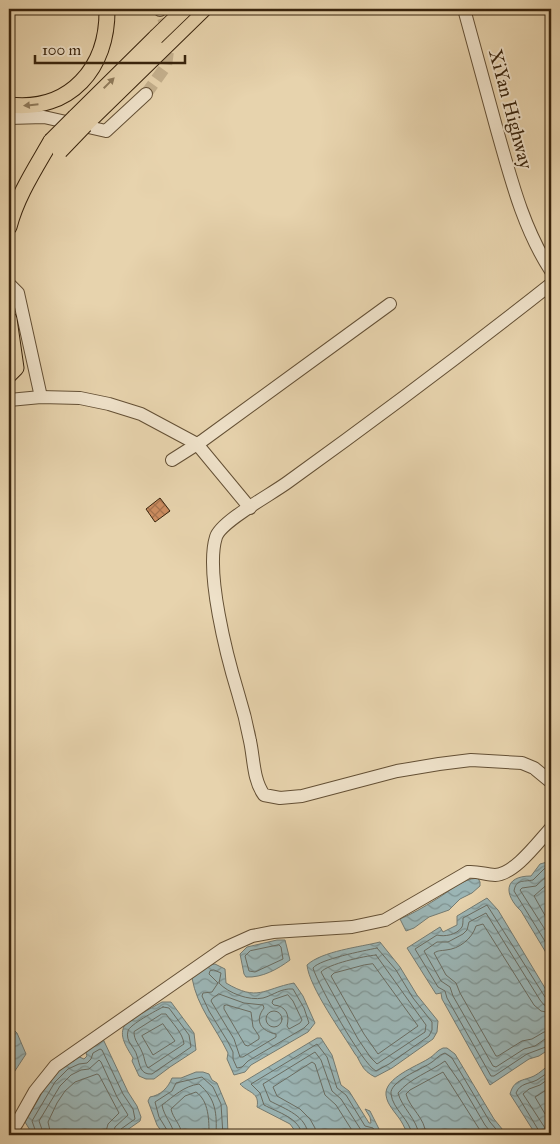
<svg xmlns="http://www.w3.org/2000/svg" width="560" height="1144" font-family="'IM FELL Great Primer',serif">
  <style>
    .water { fill: url(#water-waves); stroke: #747b72 }
    .lines { fill: none; stroke-linecap: round; stroke-linejoin: round }
    .shore { stroke: #6a6c61; stroke-width: 1 }
    .building { fill: url(#building-cross-hatch); stroke: #39240d }
    .minor-tunnel { stroke: #c4b08d; stroke-width: 12; stroke-dasharray: 12 6; stroke-linecap: butt }
    .minor-casing { stroke: #645035; stroke-width: 14 }
    .major-casing { stroke: #39240d; stroke-width: 17 }
    .minor { stroke: #efe2ca; stroke-width: 12 }
    .major { stroke: #e7d3ad; stroke-width: 15 }
    .major-bridge-casing { stroke: #39240d; stroke-width: 17; stroke-linecap: butt }
    .major-bridge { stroke: #e7d3ad; stroke-width: 15 }
    .oneway { fill: #907c5d }
    .labels { text-anchor: middle; dominant-baseline: central; stroke-width: 4; stroke-linejoin: round; paint-order: stroke }
    .street-label { font-size: 19px; fill: #39240d; stroke: #efe2ca }
  </style>
  <defs>
    <pattern id="water-waves" width="16" height="10" patternUnits="userSpaceOnUse" patternTransform="scale(1.25)"><rect width="16" height="10" fill="#9bb5b5"/><path d="M0 5q4-4 8 0t8 0" fill="none" stroke="#7f9392"/></pattern>
    <pattern id="building-cross-hatch" width="8" height="8" patternUnits="userSpaceOnUse" patternTransform="scale(1.25)"><rect width="8" height="8" fill="#cd8d60"/><path d="M0 0l8 8M0 8l8-8" fill="none" stroke="#a7734e"/></pattern>
  </defs>
  <rect width="100%" height="100%" fill="#e7d3ad"/>
  <filter id="stains"><feTurbulence type="fractalNoise" baseFrequency=".004" numOctaves="4"/><feColorMatrix values="0 0 0 0 .2 0 0 0 0 .09 0 0 0 0 .02 0 0 0 .5 -.17"/></filter>
  <radialGradient id="worn" r=".72"><stop offset=".6" stop-color="#630" stop-opacity="0"/><stop offset="1" stop-color="#630" stop-opacity=".3"/></radialGradient>
  <g class="water">
    <path d="M 551,857 L 551,961 L 521,911 C 504,895 503,876 531,876 L 540,864 L 547,862 Z"/>
    <path d="M 478,878 L 480,882 L 480,886 L 472,893 L 460,899 L 449,910 L 429,917 L 414,928 L 406,931 L 400,919 C 412,914 424,907 435,900 C 449,892 461,879 478,878 Z"/>
    <path d="M 487,898 L 498,910 L 551,998 L 551,1048 L 539,1056 L 529,1059 L 490,1085 L 442,999 L 441,993 L 436,994 L 407,948 L 440,927 L 443,932 L 457,925 L 457,916 Z"/>
    <path d="M 277,940 L 285,940 L 290,960 C 278,969 262,978 246,977 L 244,974 L 240,954 L 247,947 Z"/>
    <path d="M 380,942 L 400,967 L 417,995 L 438,1021 L 437,1032 L 433,1039 L 392,1068 L 375,1077 C 369,1074 364,1070 361,1064 C 359,1061 358,1057 355,1054 C 343,1034 309,987 307,965 C 322,951 360,947 380,942 Z"/>
    <path d="M 215,964 L 225,969 L 226,983 C 258,1002 263,989 294,983 L 303,996 L 315,1023 L 308,1032 L 251,1065 L 245,1072 L 234,1075 L 227,1059 L 228,1053 C 216,1028 197,1007 192,978 L 210,965 Z"/>
    <path d="M 162,1002 L 171,1002 L 194,1033 L 196,1050 L 170,1067 L 154,1079 L 146,1079 L 139,1076 L 132,1061 L 133,1058 C 126,1046 116,1033 128,1021 Z"/>
    <path d="M 9,1025 L 17,1033 L 26,1054 L 9,1080 Z"/>
    <path d="M 317,1038 L 321,1038 L 332,1055 L 341,1085 L 349,1091 L 369,1123 L 371,1123 L 370,1117 L 365,1109 L 370,1111 L 382,1135 L 298,1135 L 290,1124 L 257,1107 C 260,1092 248,1093 240,1084 Z"/>
    <path d="M 103,1039 L 128,1092 L 137,1106 L 141,1117 L 140,1121 L 120,1135 L 33,1135 L 25,1122 L 50,1079 L 66,1064 L 74,1061 L 77,1056 L 84,1059 L 87,1056 L 86,1053 L 88,1050 Z"/>
    <path d="M 443,1048 L 447,1048 L 455,1054 L 494,1119 L 507,1135 L 408,1135 C 406,1131 404,1126 401,1121 C 396,1113 387,1105 386,1095 C 384,1078 417,1066 428,1059 C 434,1056 437,1050 443,1048 Z"/>
    <path d="M 551,1063 L 551,1135 L 536,1135 L 510,1094 C 514,1079 523,1081 534,1076 C 540,1073 546,1067 551,1063 Z"/>
    <path d="M 196,1072 L 203,1072 L 209,1074 L 212,1080 L 217,1083 L 227,1107 L 228,1135 L 164,1135 L 157,1125 L 148,1101 L 150,1097 C 161,1095 168,1088 172,1078 L 181,1078 Z"/>
  </g>
  <g class="lines">
    <g class="shore">
      <path d="M 551,864 L 544,869 L 533,880 C 523,882 516,879 514,891 L 551,951"/>
      <path d="M 551,872 L 536,886 L 522,888 L 520,890 L 551,939"/>
      <path d="M 551,881 L 534,896 L 551,926"/>
      <path d="M 279,945 L 281,947 L 283,959 L 255,972 L 249,971 L 245,956 L 250,951 Z"/>
      <path d="M 377,948 L 396,970 L 413,998 L 432,1022 L 432,1030 L 429,1036 L 389,1064 L 376,1071 C 363,1065 318,985 313,968 C 320,959 363,951 377,948 Z"/>
      <path d="M 376,955 L 426,1025 L 425,1032 L 377,1064 L 371,1058 L 358,1039 L 321,972 C 328,964 364,956 376,955 Z"/>
      <path d="M 373,964 L 418,1026 L 378,1054 L 364,1034 L 331,976 L 334,973 L 364,965 Z"/>
      <path d="M 214,970 L 221,973 L 219,983 C 228,993 249,1001 263,998 C 274,995 281,988 293,989 L 304,1008 L 309,1023 L 304,1028 L 248,1061 L 242,1067 L 237,1068 L 233,1059 L 233,1052 L 228,1042 L 209,1011 L 202,996 L 203,993 L 212,992 L 218,983 L 209,974 L 210,971 Z"/>
      <path d="M 219,994 L 244,1003 L 263,1005 L 264,1008 C 254,1021 261,1031 276,1034 L 276,1037 L 243,1057 L 240,1057 L 234,1039 L 211,1001 L 212,999 Z"/>
      <path d="M 288,995 L 293,1001 L 302,1020 L 300,1023 L 289,1029 L 287,1026 C 290,1015 286,1006 274,1005 L 272,1003 L 273,1000 Z"/>
      <path d="M 551,1000 L 545,997 L 487,905 L 463,918 C 463,921 463,925 462,927 C 457,935 444,937 437,935 L 415,949 L 438,987 L 445,991 L 447,998 L 491,1076 L 494,1076 L 527,1054 L 551,1045"/>
      <path d="M 227,1005 L 251,1012 L 253,1027 L 259,1036 L 259,1039 L 248,1046 L 245,1045 L 224,1009 L 224,1006 Z"/>
      <path d="M 551,1006 L 544,1005 L 540,1000 L 486,913 L 469,922 L 467,930 L 463,934 L 448,942 L 437,942 L 424,951 L 441,981 L 450,987 L 453,996 L 493,1066 L 496,1067 L 524,1049 L 535,1046 L 545,1039 L 551,1038"/>
      <path d="M 163,1007 L 169,1008 L 189,1035 L 191,1047 L 152,1074 C 140,1075 140,1065 137,1056 C 135,1047 125,1042 128,1031 C 129,1025 157,1010 163,1007 Z"/>
      <circle cx="274" cy="1019" r="8"/>
      <path d="M 551,1013 L 541,1011 L 534,1005 L 483,924 L 476,926 C 472,939 459,949 446,950 C 440,951 439,950 434,953 L 446,975 L 456,983 L 460,993 L 496,1056 L 498,1056 L 522,1041 L 532,1039 L 544,1032 L 551,1031"/>
      <path d="M 162,1014 L 166,1014 C 172,1023 183,1033 184,1044 L 148,1068 C 144,1062 145,1058 142,1052 C 139,1044 134,1041 134,1032 Z"/>
      <path d="M 163,1024 L 175,1041 L 153,1055 L 142,1036 Z"/>
      <path d="M 551,1087 L 535,1097 L 551,1124"/>
      <path d="M 37,1135 L 32,1121 L 55,1082 L 68,1069 L 79,1064 L 87,1063 L 91,1059 L 93,1053 L 100,1049 L 102,1050 L 123,1094 L 133,1109 L 135,1119 L 121,1129 L 119,1135"/>
      <path d="M 44,1135 L 39,1121 L 60,1086 L 71,1075 L 81,1070 L 89,1069 L 99,1060 L 101,1062 L 117,1097 L 128,1115 L 115,1127 L 113,1135"/>
      <path d="M 51,1135 L 48,1122 L 57,1103 L 65,1091 L 75,1082 L 97,1074 L 99,1075 L 119,1113 L 108,1124 L 105,1135"/>
      <path d="M 168,1135 L 167,1130 L 159,1117 L 155,1102 L 172,1091 L 176,1083 L 202,1077 L 213,1087 L 221,1104 L 223,1135"/>
      <path d="M 174,1135 C 173,1124 164,1117 162,1105 C 174,1096 184,1086 199,1084 C 216,1099 217,1113 216,1135"/>
      <path d="M 182,1135 C 181,1124 173,1119 171,1109 L 185,1096 L 196,1092 C 209,1101 209,1120 209,1135"/>
      <path d="M 302,1135 C 300,1118 277,1112 264,1105 L 260,1093 L 251,1084 L 317,1044 L 327,1057 L 337,1088 L 346,1095 L 365,1126 L 373,1128 L 376,1135"/>
      <path d="M 308,1135 C 307,1116 285,1109 270,1101 L 263,1084 L 315,1052 L 321,1060 L 332,1091 L 341,1099 L 361,1130 L 369,1135"/>
      <path d="M 316,1135 L 315,1128 L 310,1119 L 300,1109 L 277,1096 L 273,1087 L 312,1062 L 315,1064 L 325,1095 L 336,1105 L 355,1135"/>
      <path d="M 412,1135 C 410,1119 393,1110 391,1094 C 389,1082 421,1069 429,1064 C 435,1061 438,1055 445,1053 L 452,1058 L 490,1122 L 501,1135"/>
      <path d="M 419,1135 C 417,1119 402,1108 398,1093 C 410,1078 430,1072 445,1061 L 461,1084 L 485,1125 L 493,1135"/>
      <path d="M 426,1135 C 425,1117 410,1109 406,1094 L 410,1090 L 443,1072 L 483,1135"/>
      <path d="M 540,1135 L 539,1131 L 516,1093 C 520,1083 529,1084 537,1080 C 542,1077 547,1073 551,1070"/>
      <path d="M 546,1135 L 545,1128 L 523,1094 L 529,1089 L 540,1085 L 551,1077"/>
    </g>
  </g>
  <path class="building" d="M 160,498 L 170,511 L 155,522 L 146,509 Z"/>
  <g class="lines">
    <path class="minor-tunnel" d="M 146,94 L 166,66 L 170,36 L 160,10"/>
    <g class="minor-casing">
      <g id="minor">
        <path d="M 159,9 L 160,10"/>
        <path d="M 464,9 C 475,49 486,89 497,130 C 511,179 523,228 551,271"/>
        <path d="M 9,118 L 44,117 L 106,131 L 146,94"/>
        <path d="M 9,284 L 18,293 L 41,397"/>
        <path d="M 551,284 C 465,352 377,418 288,482 C 272,494 221,521 216,537 C 205,572 227,657 238,693 C 243,709 247,725 250,741 C 254,759 253,780 264,795 L 280,798 L 302,796 L 397,771 L 439,764 L 471,760 L 522,763 L 534,768 L 551,782"/>
        <path d="M 9,400 L 41,397 L 80,398 L 109,404 L 141,414 L 197,444 L 250,508"/>
        <path d="M 172,460 L 202,441 L 390,304"/>
        <path d="M 9,1135 L 17,1123 L 35,1091 L 55,1066 L 223,949 L 252,936 L 273,932 L 352,927 L 385,920 L 468,872 C 478,871 486,875 495,875 C 515,874 538,842 551,828"/>
      </g>
    </g>
    <g class="major-casing">
      <g id="major">
        <path d="M 9,105 C 70,112 108,68 107,9"/>
        <path d="M 75,117 L 156,37"/>
        <path d="M 85,125 L 204,9"/>
        <path d="M 9,227 C 17,196 35,169 51,141"/>
        <path d="M 9,319 L 16,368 L 9,375"/>
      </g>
    </g>
    <use href="#minor" class="minor"/>
    <use href="#major" class="major"/>
    <g class="major-bridge-casing">
      <g id="major-bridge">
        <path d="M 156,37 L 185,9"/>
        <path d="M 51,141 L 75,117"/>
        <path d="M 60,151 L 85,125"/>
      </g>
    </g>
    <use href="#major-bridge" class="major-bridge"/>
  </g>
  <defs><path id="oneway-solid" d="M-6-.8H1V-3.2L6.5 0L1 3.2V.8H-6Z" transform="scale(1.25)"/></defs>
  <g class="oneway">
    <use href="#oneway-solid" transform="translate(109 83) rotate(-45)"/>
    <use href="#oneway-solid" transform="translate(31 105) rotate(174)"/>
  </g>
  <g class="labels">
    <g class="street-label">
      <text transform="translate(511 109) rotate(75)">XiYan Highway</text>
    </g>
  </g>
  <rect width="560" height="1144" fill="none" stroke="#e7d3ad" stroke-width="30"/>
  <rect x="10" y="10" width="540" height="1124" fill="none" stroke="#39240d" stroke-width="2.5"/>
  <rect x="15" y="15" width="530" height="1114" fill="none" stroke="#39240d"/>
  <path d="M35 55v8h150v-8" fill="none" stroke="#39240d" stroke-width="2.5"/>
  <text x="42" y="55" font-size="15" fill="#39240d" stroke="#efe2ca" stroke-width="4" paint-order="stroke">100 m</text>
  <rect width="100%" height="100%" filter="url(#stains)"/>
  <rect width="100%" height="100%" fill="url(#worn)"/>
</svg>
